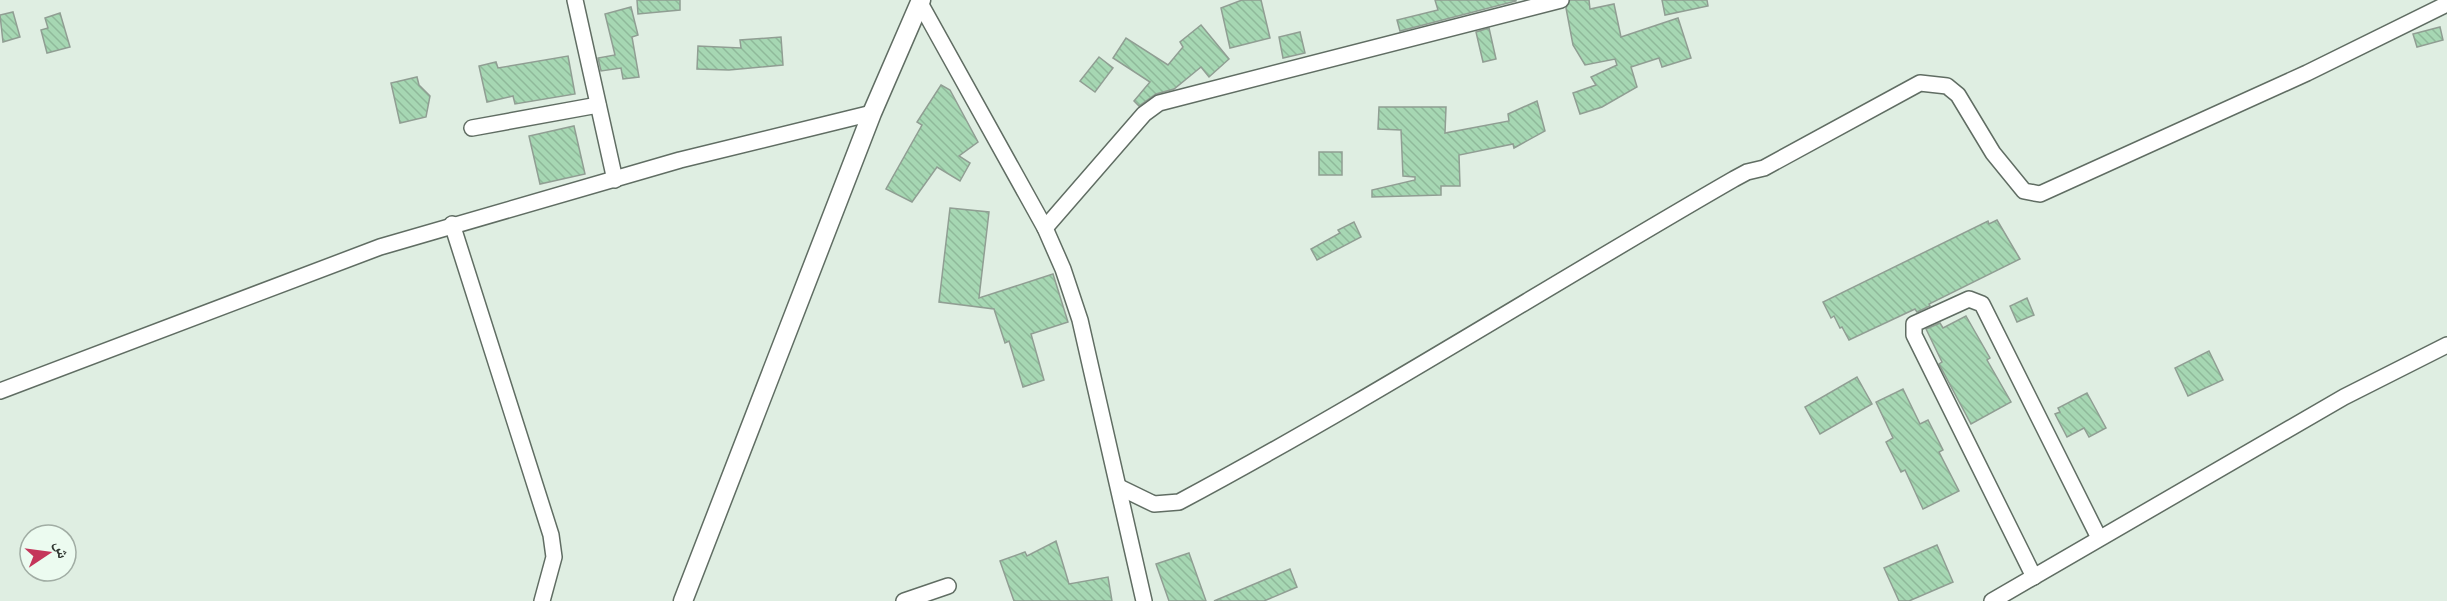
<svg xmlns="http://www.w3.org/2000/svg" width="2447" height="601" font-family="Overpass,'Noto Naskh Arabic',sans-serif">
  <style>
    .building { fill: url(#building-back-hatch); stroke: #909e93; stroke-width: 1.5 }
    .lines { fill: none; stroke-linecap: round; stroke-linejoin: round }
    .minor-casing { stroke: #606d63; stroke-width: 18 }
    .tertiary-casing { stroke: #606d63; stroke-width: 21 }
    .minor { stroke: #fff; stroke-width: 15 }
    .tertiary { stroke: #fff; stroke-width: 18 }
  </style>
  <defs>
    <pattern id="building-back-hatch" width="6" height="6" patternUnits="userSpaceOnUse" patternTransform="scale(1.5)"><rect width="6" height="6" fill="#a6d7b3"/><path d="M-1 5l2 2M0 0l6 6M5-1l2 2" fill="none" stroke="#8fb99a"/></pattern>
  </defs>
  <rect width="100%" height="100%" fill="#dfeee2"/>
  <g class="building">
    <path d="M 637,0 L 680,0 L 680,10 L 638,14 Z"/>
    <path d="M 1242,0 L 1261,0 L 1270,38 L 1230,48 L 1221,8 Z"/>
    <path d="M 1435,0 L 1516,0 L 1516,1 L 1400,31 L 1397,20 L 1438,10 Z"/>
    <path d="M 1570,0 L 1589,0 L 1590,9 L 1614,4 L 1621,37 L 1678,18 L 1691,58 L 1662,67 L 1659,58 L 1631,67 L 1637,87 L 1602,107 L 1580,114 L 1573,93 L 1596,85 L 1591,77 L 1617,65 L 1615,59 L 1585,65 L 1573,45 L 1566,8 Z"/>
    <path d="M 1662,0 L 1707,0 L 1708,6 L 1665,15 Z"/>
    <path d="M 631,7 L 638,35 L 632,37 L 639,77 L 623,79 L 621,68 L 601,71 L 598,58 L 615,55 L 605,14 Z"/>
    <path d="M 13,12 L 20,37 L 3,42 L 0,15 Z"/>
    <path d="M 60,13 L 70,47 L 47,53 L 41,30 L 48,28 L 45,18 Z"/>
    <path d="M 1201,25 L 1229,59 L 1209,77 L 1201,67 L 1174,89 L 1156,94 L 1139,106 L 1134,101 L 1150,82 L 1113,58 L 1126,38 L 1168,65 L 1183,47 L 1180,42 Z"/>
    <path d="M 2440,27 L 2443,40 L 2417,47 L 2413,34 Z"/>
    <path d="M 1489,28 L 1496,59 L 1483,62 L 1476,32 Z"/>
    <path d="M 1300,32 L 1305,53 L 1283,58 L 1279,37 Z"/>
    <path d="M 781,37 L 783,65 L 729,70 L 697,69 L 698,46 L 741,48 L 740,40 Z"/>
    <path d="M 568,56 L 575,94 L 515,104 L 513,96 L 487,102 L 479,66 L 496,62 L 498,68 Z"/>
    <path d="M 1099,57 L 1113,68 L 1095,92 L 1080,81 Z"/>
    <path d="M 417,77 L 419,85 L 430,96 L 426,117 L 400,123 L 391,83 Z"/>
    <path d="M 941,85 L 950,90 L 978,142 L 959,156 L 970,163 L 960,181 L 937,167 L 912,202 L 886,189 L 922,125 L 917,122 Z"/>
    <path d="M 1537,101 L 1545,131 L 1514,148 L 1513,144 L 1459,155 L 1460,186 L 1441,186 L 1441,195 L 1372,197 L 1372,190 L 1415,180 L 1415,177 L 1403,176 L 1401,130 L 1378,129 L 1379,107 L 1446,107 L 1445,133 L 1509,121 L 1508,114 Z"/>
    <path d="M 574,126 L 585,174 L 540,184 L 529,136 Z"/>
    <rect x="1319" y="152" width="23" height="23"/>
    <path d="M 950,208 L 989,212 L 979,298 L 1053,274 L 1068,322 L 1031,334 L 1044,380 L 1023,387 L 1009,341 L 1005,343 L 994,309 L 939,302 Z"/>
    <path d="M 1997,220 L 2020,259 L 1929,304 L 1930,306 L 1917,312 L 1915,309 L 1849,340 L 1842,327 L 1840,328 L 1834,316 L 1831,318 L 1823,302 L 1988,221 L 1989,224 Z"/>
    <path d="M 1354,222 L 1361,237 L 1317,260 L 1311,249 L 1340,233 L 1338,230 Z"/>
    <path d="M 2027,298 L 2034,315 L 2017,322 L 2010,306 Z"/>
    <path d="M 1966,316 L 1990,358 L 1987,360 L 2011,402 L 1971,424 L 1939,364 L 1942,362 L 1926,329 L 1940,323 L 1943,328 Z"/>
    <path d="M 2209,351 L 2223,380 L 2188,396 L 2175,368 Z"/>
    <path d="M 1857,377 L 1872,404 L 1820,434 L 1805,407 Z"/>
    <path d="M 1903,389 L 1920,424 L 1928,420 L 1943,450 L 1939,452 L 1959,491 L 1923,509 L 1905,470 L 1901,472 L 1886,442 L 1893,438 L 1876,402 Z"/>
    <path d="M 2087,393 L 2106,428 L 2089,437 L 2084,428 L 2067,437 L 2055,414 L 2060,412 L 2058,408 Z"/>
    <path d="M 1056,541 L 1069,584 L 1108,577 L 1112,601 L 1014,601 L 1000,561 L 1025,552 L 1027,556 Z"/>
    <path d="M 1937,545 L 1953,582 L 1909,601 L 1899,601 L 1884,568 Z"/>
    <path d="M 1189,553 L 1206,601 L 1169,601 L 1156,564 Z"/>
    <path d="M 1290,569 L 1297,587 L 1264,601 L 1214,601 Z"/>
  </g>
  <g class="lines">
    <g class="minor-casing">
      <g id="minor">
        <path d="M 575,0 L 615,180"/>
        <path d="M 920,3 L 1045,228 L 1063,269 L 1080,320 L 1144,601"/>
        <path d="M 472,128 L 598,105"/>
        <path d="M 452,224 L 551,535 L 554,557 L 542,601"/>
        <path d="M 1045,228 L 1144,114 L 1159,103 L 1561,0"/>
        <path d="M 0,391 L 380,247 L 680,160 L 872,113"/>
        <path d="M 1119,487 L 1154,504 L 1179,502 C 1368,401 1548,286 1734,179 L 1747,172 L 1764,168 L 1920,83 L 1947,86 L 1958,95 L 1993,153 L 2024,191 L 2040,194 L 2307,73 L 2447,4"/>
        <path d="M 2034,577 L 1914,335 L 1914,324 L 1969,299 L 1982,304 L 2099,538"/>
        <path d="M 904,601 L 948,586"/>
        <path d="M 1992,601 L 2344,397 L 2447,345"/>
      </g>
    </g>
    <g class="tertiary-casing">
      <path id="tertiary" d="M 683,601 L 872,113 L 921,0"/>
    </g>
    <use href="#minor" class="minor"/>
    <use href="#tertiary" class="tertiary"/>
  </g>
  <g transform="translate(48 553) rotate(77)"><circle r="28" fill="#ecfbf0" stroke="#a1ada4" stroke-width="1.5"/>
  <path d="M0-4.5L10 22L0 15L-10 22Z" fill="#c5355a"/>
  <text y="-9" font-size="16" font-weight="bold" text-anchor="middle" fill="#313732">ش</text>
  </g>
</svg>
